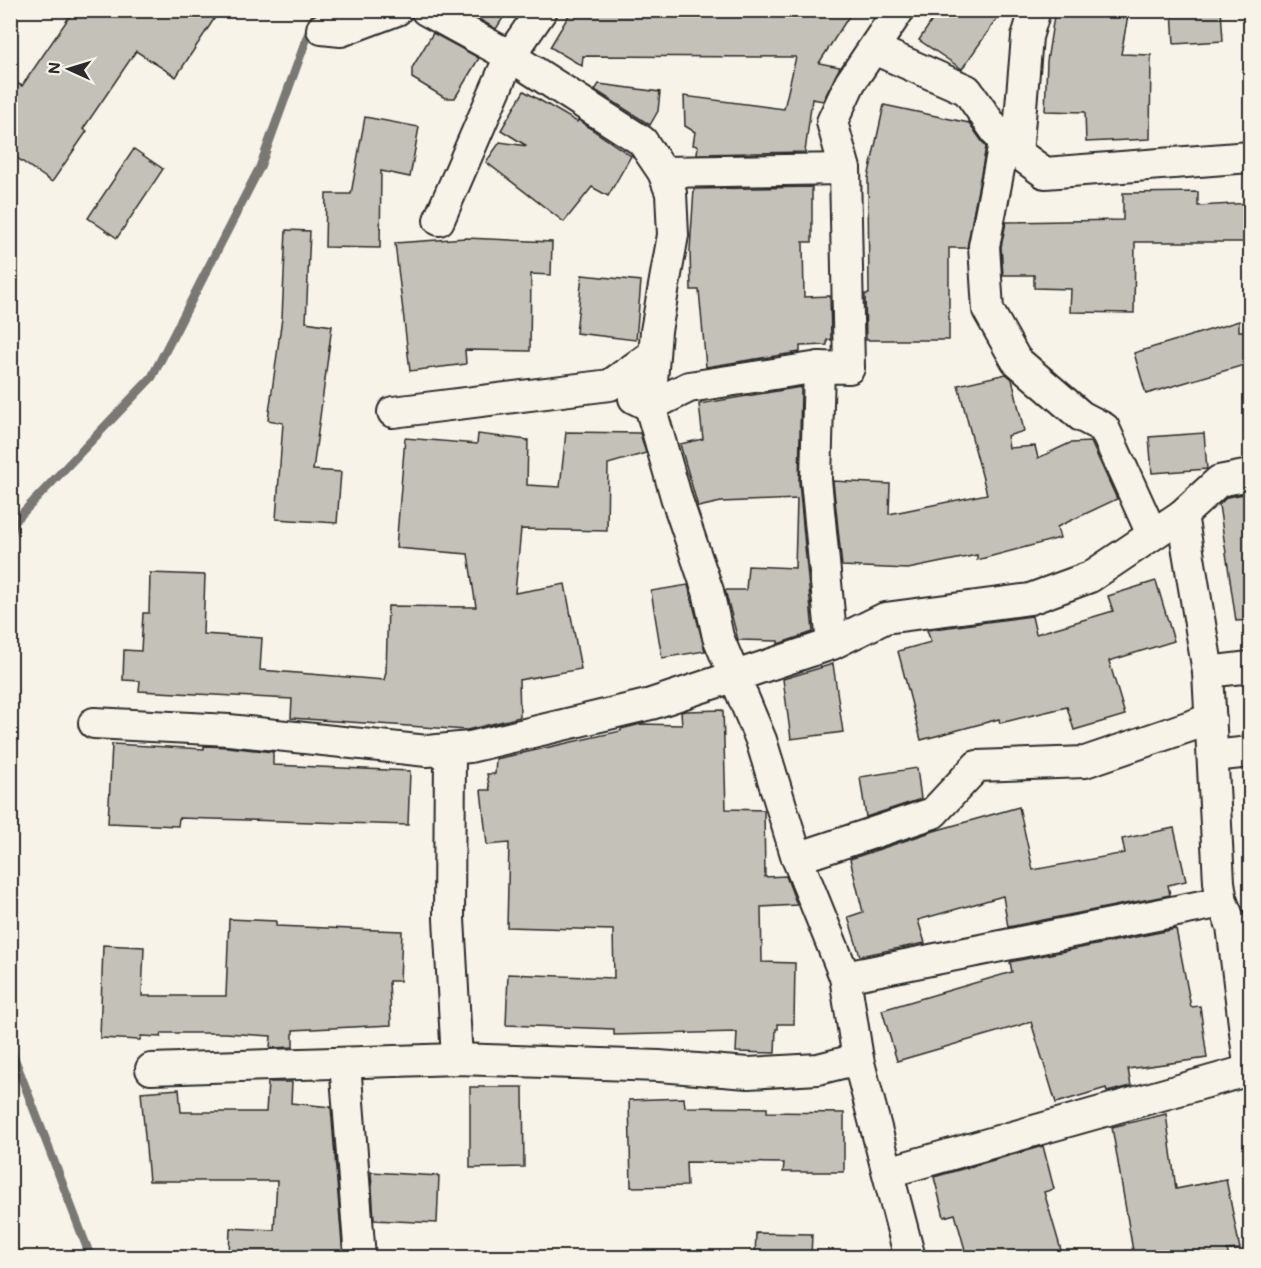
<svg xmlns="http://www.w3.org/2000/svg" width="1261" height="1268" font-family="Mali,sans-serif">
  <style>
    .lines { fill: none; stroke-linecap: round; stroke-linejoin: round }
    .stream { stroke: #7a7874; stroke-width: 9 }
    .building { fill: #c4c1b9; stroke: #2b2b2b; stroke-width: 1.5 }
    .minor-casing { stroke: #2b2b2b; stroke-width: 34 }
    .minor { stroke: #f7f3e8; stroke-width: 30 }
  </style>
  <rect width="100%" height="100%" fill="#f7f3e8"/>
  <filter id="ink" filterUnits="userSpaceOnUse"><feTurbulence type="fractalNoise" baseFrequency=".0167" numOctaves="2"/><feDisplacementMap in="SourceGraphic" scale="12" xChannelSelector="R" yChannelSelector="G"/><feConvolveMatrix kernelMatrix="1 2 1 2 8 2 1 2 1" color-interpolation-filters="sRGB"/></filter>
  <g filter="url(#ink)">
    <g class="lines">
      <g class="stream">
        <path d="M 10,539 L 14,522 L 152,377 L 260,167 L 317,10"/>
        <path d="M 10,1047 L 91,1258"/>
      </g>
    </g>
    <g class="building">
      <path d="M 74,10 L 220,10 L 176,77 L 136,51 L 83,129 L 87,131 L 52,182 L 10,153 L 10,79 L 22,86 Z"/>
      <path d="M 463,10 L 508,10 L 496,29 Z"/>
      <path d="M 572,10 L 853,10 L 819,63 L 840,67 L 823,101 L 812,99 L 805,152 L 697,154 L 698,146 L 693,145 L 695,132 L 685,126 L 684,96 L 784,109 L 796,57 L 583,56 L 582,66 L 550,47 Z"/>
      <path d="M 939,10 L 1003,10 L 962,69 L 919,40 Z"/>
      <path d="M 1055,10 L 1129,10 L 1121,54 L 1151,55 L 1150,139 L 1086,142 L 1085,112 L 1045,111 L 1047,61 Z"/>
      <path d="M 1172,10 L 1221,10 L 1223,41 L 1174,44 Z"/>
      <path d="M 433,33 L 479,58 L 455,98 L 445,98 L 412,78 L 412,68 Z"/>
      <path d="M 599,84 L 660,92 L 658,111 L 650,125 L 595,90 Z"/>
      <path d="M 524,91 L 577,122 L 578,120 L 631,156 L 608,196 L 592,187 L 564,222 L 486,162 L 500,142 L 527,146 L 501,130 Z"/>
      <path d="M 884,105 L 969,123 L 986,147 L 967,248 L 949,248 L 949,340 L 866,340 L 865,294 L 869,294 L 868,178 Z"/>
      <path d="M 365,117 L 419,127 L 410,177 L 381,171 L 380,248 L 325,247 L 326,194 L 351,194 Z"/>
      <path d="M 134,149 L 163,169 L 117,238 L 88,218 Z"/>
      <path d="M 812,187 L 812,242 L 803,242 L 804,297 L 830,296 L 831,340 L 827,340 L 827,345 L 800,346 L 800,352 L 706,367 L 699,290 L 691,290 L 690,250 L 694,189 Z"/>
      <path d="M 1198,192 L 1198,206 L 1251,203 L 1251,242 L 1135,242 L 1134,313 L 1070,312 L 1071,289 L 1034,288 L 1034,275 L 1003,275 L 1001,247 L 1006,222 L 1123,220 L 1123,193 Z"/>
      <path d="M 286,230 L 310,231 L 306,322 L 332,326 L 313,470 L 341,472 L 337,523 L 276,519 L 283,423 L 268,420 L 282,318 Z"/>
      <path d="M 466,238 L 552,242 L 551,275 L 531,274 L 530,351 L 465,350 L 466,364 L 410,371 L 395,243 Z"/>
      <path d="M 582,275 L 641,281 L 636,340 L 576,333 Z"/>
      <path d="M 1239,321 L 1239,331 L 1251,331 L 1251,363 L 1146,394 L 1134,353 Z"/>
      <path d="M 1006,374 L 1012,379 L 1024,431 L 1007,436 L 1009,448 L 1035,446 L 1038,458 L 1070,443 L 1091,442 L 1117,499 L 1057,527 L 1060,538 L 977,560 L 977,555 L 908,569 L 842,566 L 833,481 L 890,484 L 889,514 L 987,494 L 958,385 Z"/>
      <path d="M 801,387 L 799,482 L 813,632 L 778,644 L 778,641 L 738,640 L 725,590 L 746,590 L 748,566 L 795,568 L 797,499 L 721,502 L 698,507 L 680,444 L 703,439 L 699,404 Z"/>
      <path d="M 566,432 L 640,433 L 646,453 L 608,464 L 607,531 L 521,529 L 515,593 L 565,584 L 581,669 L 519,680 L 520,717 L 467,730 L 291,718 L 292,699 L 139,691 L 140,681 L 123,680 L 124,650 L 141,651 L 143,613 L 149,613 L 150,573 L 205,575 L 203,634 L 262,638 L 260,670 L 384,680 L 386,672 L 388,606 L 476,607 L 468,554 L 396,548 L 405,438 L 477,444 L 478,434 L 528,440 L 527,485 L 560,487 Z"/>
      <path d="M 1204,433 L 1207,469 L 1152,473 L 1149,437 Z"/>
      <path d="M 1251,493 L 1251,620 L 1236,621 L 1219,505 L 1227,497 Z"/>
      <path d="M 1156,581 L 1174,641 L 1109,661 L 1125,715 L 1074,730 L 1067,707 L 1000,723 L 999,719 L 921,740 L 898,651 L 931,642 L 927,630 L 1032,616 L 1036,634 L 1113,611 L 1108,596 Z"/>
      <path d="M 688,585 L 705,651 L 662,658 L 651,591 Z"/>
      <path d="M 833,664 L 843,732 L 791,739 L 783,679 Z"/>
      <path d="M 723,710 L 726,809 L 764,810 L 765,877 L 786,876 L 797,905 L 761,907 L 762,962 L 795,963 L 794,1024 L 778,1024 L 778,1029 L 776,1029 L 775,1053 L 736,1052 L 737,1032 L 614,1035 L 614,1029 L 506,1025 L 508,974 L 614,978 L 613,930 L 507,927 L 509,843 L 487,845 L 481,790 L 490,790 L 487,774 L 495,774 L 496,759 L 621,731 L 621,729 L 641,724 L 682,725 L 681,712 L 686,711 Z"/>
      <path d="M 112,744 L 204,749 L 204,746 L 228,747 L 273,752 L 273,765 L 410,771 L 408,825 L 179,818 L 178,826 L 108,823 Z"/>
      <path d="M 917,768 L 921,799 L 866,817 L 860,777 Z"/>
      <path d="M 1019,807 L 1033,870 L 1125,853 L 1122,839 L 1174,828 L 1186,881 L 1168,885 L 1170,895 L 1008,927 L 1003,896 L 918,920 L 925,943 L 860,956 L 848,917 L 863,912 L 850,859 L 934,831 Z"/>
      <path d="M 229,919 L 276,921 L 276,926 L 402,931 L 400,981 L 389,981 L 391,1025 L 293,1030 L 293,1047 L 270,1048 L 271,1036 L 225,1033 L 162,1033 L 161,1037 L 141,1036 L 140,1040 L 100,1038 L 103,945 L 144,947 L 142,996 L 226,996 Z"/>
      <path d="M 1176,929 L 1191,1007 L 1200,1006 L 1207,1058 L 1128,1069 L 1131,1086 L 1107,1092 L 1106,1088 L 1056,1103 L 1031,1022 L 897,1061 L 882,1010 L 1012,972 L 1010,962 Z"/>
      <path d="M 268,1082 L 292,1082 L 291,1103 L 331,1107 L 343,1257 L 229,1257 L 230,1228 L 274,1230 L 277,1181 L 149,1181 L 141,1092 L 179,1089 L 181,1112 L 266,1112 Z"/>
      <path d="M 470,1087 L 523,1087 L 524,1167 L 470,1168 Z"/>
      <path d="M 684,1098 L 685,1107 L 767,1108 L 767,1112 L 844,1113 L 844,1172 L 783,1172 L 784,1163 L 686,1162 L 687,1186 L 631,1187 L 629,1100 Z"/>
      <path d="M 1166,1114 L 1176,1189 L 1226,1179 L 1240,1249 L 1227,1250 L 1229,1257 L 1134,1257 L 1112,1127 Z"/>
      <path d="M 1043,1146 L 1054,1189 L 1044,1192 L 1063,1257 L 967,1257 L 955,1214 L 944,1217 L 934,1177 Z"/>
      <path d="M 371,1172 L 439,1176 L 437,1223 L 374,1220 Z"/>
      <path d="M 756,1233 L 812,1234 L 811,1257 L 755,1257 Z"/>
    </g>
    <g class="lines">
      <g class="minor-casing">
        <g id="minor">
          <path d="M 426,10 L 510,56 L 642,141 L 663,172 L 671,193 L 673,235 L 656,331 L 650,406 L 677,500 L 708,591 L 718,637 L 761,740 L 797,858 L 845,977 L 858,1059 L 910,1258"/>
          <path d="M 322,29 L 341,31 L 397,10"/>
          <path d="M 874,49 L 967,90 L 1004,143 L 1045,173 L 1250,157"/>
          <path d="M 1004,143 L 984,246 L 988,310 L 1016,360 L 1081,416 L 1104,428 L 1152,534"/>
          <path d="M 1017,153 L 1027,37 L 1035,10"/>
          <path d="M 663,172 L 845,169"/>
          <path d="M 439,220 L 510,56 L 542,10"/>
          <path d="M 634,398 L 650,406 L 689,387 L 819,367"/>
          <path d="M 393,412 L 610,385 L 654,354"/>
          <path d="M 1182,515 L 1208,672 L 1219,882 L 1222,902 L 1232,926 L 1250,1073"/>
          <path d="M 832,644 L 816,480 L 819,367 L 849,368 L 845,169 L 832,122 L 850,83 L 899,10"/>
          <path d="M 1208,672 L 1250,667"/>
          <path d="M 94,723 L 229,730 L 427,751 L 470,747 L 651,704 L 832,644 L 885,618 L 1030,599 L 1090,577 L 1182,515 L 1219,481 L 1250,475"/>
          <path d="M 450,749 L 449,919 L 457,1059"/>
          <path d="M 1213,756 L 1250,752"/>
          <path d="M 797,858 L 933,813 L 977,766 L 1085,762 L 1211,719"/>
          <path d="M 845,977 L 1222,902"/>
          <path d="M 345,1063 L 360,1258"/>
          <path d="M 151,1069 L 457,1059 L 659,1066 L 748,1073 L 818,1069 L 858,1059"/>
          <path d="M 888,1172 L 1250,1070"/>
        </g>
      </g>
      <use href="#minor" class="minor"/>
    </g>
  </g>
  <rect width="1261" height="1268" fill="none" stroke="#f7f3e8" stroke-width="36"/>
  <rect x="18" y="18" width="1225" height="1232" fill="none" stroke="#2b2b2b" stroke-width="2" filter="url(#ink)"/>
  <g transform="translate(69 69) rotate(274)" stroke="#f7f3e8" stroke-width="4.5" paint-order="stroke">
  <path d="M0-4.5L10 22L0 15L-10 22Z" fill="#2b2b2b"/>
  <text y="-9" font-size="16" font-weight="bold" text-anchor="middle" fill="#2b2b2b">N</text>
  </g>
</svg>
